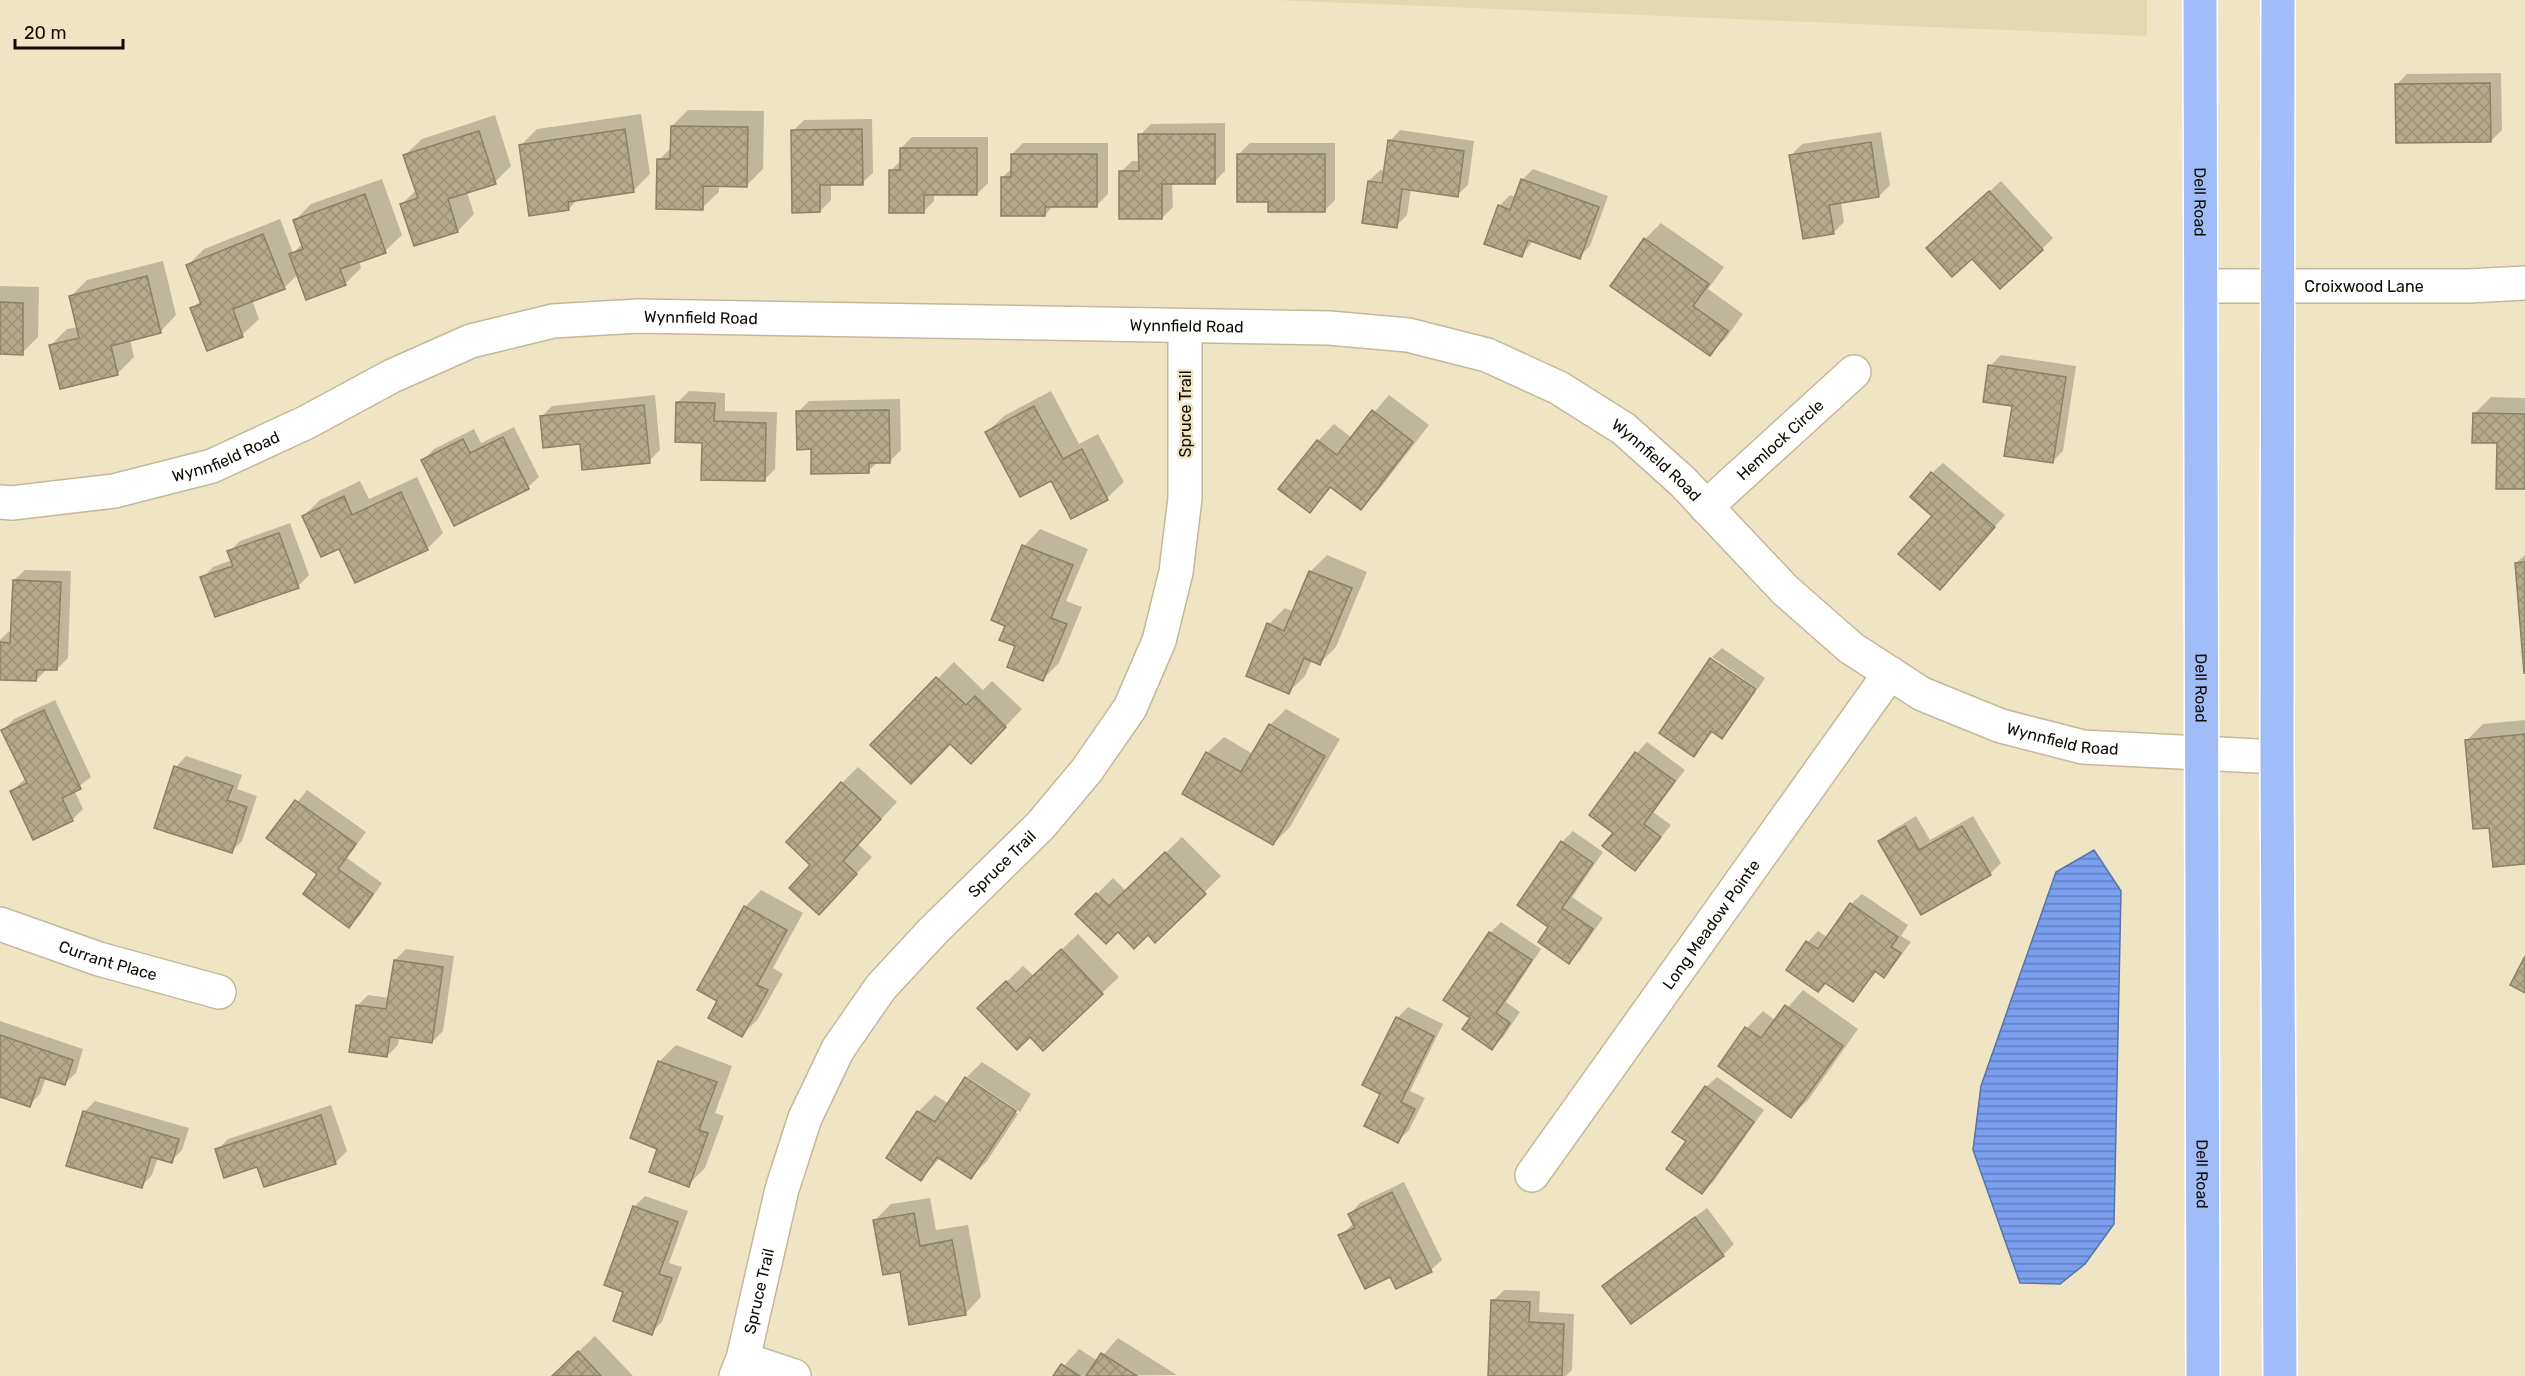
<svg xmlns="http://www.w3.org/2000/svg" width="2525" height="1376" font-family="Rubik,sans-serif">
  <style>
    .built { fill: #e5d8b0 }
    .water { fill: url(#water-rules); stroke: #5973a8; stroke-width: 1.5 }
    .shadow { fill: #0003 }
    .building { fill: url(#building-cross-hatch); stroke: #8b8163; stroke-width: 1.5 }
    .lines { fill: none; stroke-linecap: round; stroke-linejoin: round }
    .minor-casing { stroke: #c3b899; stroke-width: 36 }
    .major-casing { stroke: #fff; stroke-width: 36 }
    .minor { stroke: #fff; stroke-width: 33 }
    .major { stroke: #a0bcf9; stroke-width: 33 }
    .labels { text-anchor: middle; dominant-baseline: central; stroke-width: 5; stroke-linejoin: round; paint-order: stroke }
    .street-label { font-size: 16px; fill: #0f0b03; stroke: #efe5c4 }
  </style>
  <defs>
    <pattern id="water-rules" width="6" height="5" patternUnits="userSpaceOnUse" patternTransform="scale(1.5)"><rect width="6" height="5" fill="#799fee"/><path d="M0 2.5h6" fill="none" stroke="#6280bf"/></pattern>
    <pattern id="building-cross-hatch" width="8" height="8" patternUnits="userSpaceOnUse" patternTransform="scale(1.5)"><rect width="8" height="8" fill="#b4aa8b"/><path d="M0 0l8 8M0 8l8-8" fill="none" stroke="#9a9176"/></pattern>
  </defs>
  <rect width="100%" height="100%" fill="#efe5c4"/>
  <path class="built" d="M 1275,0 L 2147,0 L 2147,36 Z"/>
  <path class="water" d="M 2094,850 L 2121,891 L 2114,1224 L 2085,1264 L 2060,1284 L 2020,1283 L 1973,1150 L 1981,1086 L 2056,872 Z"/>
  <g class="shadow">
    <path d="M 2501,73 L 2502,130 L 2491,141 L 2396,85 L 2407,74 Z"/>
    <path d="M 688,110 L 764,111 L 763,169 L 747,185 L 719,184 L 719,192 L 702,208 L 659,160 L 672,147 L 672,126 Z"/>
    <path d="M 641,114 L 650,174 L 633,191 L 578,199 L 569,209 L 520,146 L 537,129 Z"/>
    <path d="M 495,115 L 511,166 L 495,182 L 467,192 L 474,214 L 458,231 L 415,244 L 402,204 L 416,190 L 405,155 L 422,139 Z"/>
    <path d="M 872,119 L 873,173 L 862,183 L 831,183 L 831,200 L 820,211 L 793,131 L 804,120 Z"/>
    <path d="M 1225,123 L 1225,171 L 1214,182 L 1172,182 L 1173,207 L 1162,218 L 1121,172 L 1132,161 L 1140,161 L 1140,135 L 1151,124 Z"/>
    <path d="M 1400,130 L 1474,141 L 1468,185 L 1457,195 L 1411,189 L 1407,215 L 1396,226 L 1369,181 L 1380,170 L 1385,171 L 1390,141 Z"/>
    <path d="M 1881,132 L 1890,185 L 1879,196 L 1841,202 L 1844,222 L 1833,233 L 1791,155 L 1802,144 Z"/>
    <path d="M 912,137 L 988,137 L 988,183 L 977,194 L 934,194 L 934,201 L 923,212 L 891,171 L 901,160 L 901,148 Z"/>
    <path d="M 1023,143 L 1108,143 L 1108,194 L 1097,205 L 1054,205 L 1045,215 L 1002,178 L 1012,168 L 1012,154 Z"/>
    <path d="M 1250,143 L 1335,143 L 1335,200 L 1324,211 L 1270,201 L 1239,154 Z"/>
    <path d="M 1533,169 L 1608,196 L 1590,246 L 1579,257 L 1534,240 L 1521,256 L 1499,206 L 1510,195 L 1516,197 L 1522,180 Z"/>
    <path d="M 382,179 L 402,235 L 385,251 L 359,261 L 361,268 L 345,284 L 298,274 L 284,288 L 252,300 L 259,319 L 242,335 L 208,349 L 192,309 L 201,300 L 188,265 L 204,249 L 280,219 L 293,253 L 303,243 L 295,220 L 311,204 Z"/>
    <path d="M 2001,181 L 2053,238 L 2042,249 L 1939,238 Z"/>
    <path d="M 1661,223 L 1724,267 L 1708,289 L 1743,314 L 1726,338 L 1710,354 L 1645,239 Z"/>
    <path d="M 163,261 L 176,315 L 160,332 L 130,339 L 134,357 L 118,373 L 61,387 L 51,345 L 67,329 L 78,327 L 70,297 L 87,280 Z"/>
    <path d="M 0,286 L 39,287 L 38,337 L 22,353 L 0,353 Z"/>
    <path d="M 2001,355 L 2076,366 L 2063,451 L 2052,462 L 1990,366 Z"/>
    <path d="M 689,391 L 725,393 L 725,411 L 777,412 L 775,469 L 764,480 L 704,441 L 678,402 Z"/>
    <path d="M 1051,391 L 1079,444 L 1098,434 L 1124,482 L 1107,498 L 1072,517 L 1051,479 L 987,432 L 1004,416 Z"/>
    <path d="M 655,395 L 660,450 L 649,461 L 581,442 L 541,417 L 552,406 Z"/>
    <path d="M 1389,395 L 1429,425 L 1377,492 L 1361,508 L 1332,487 L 1309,511 L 1318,441 L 1334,424 L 1352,438 Z"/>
    <path d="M 2491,397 L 2525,398 L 2525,487 L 2498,441 L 2474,414 Z"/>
    <path d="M 900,399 L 901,450 L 890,461 L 878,462 L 868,471 L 812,448 L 798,412 L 809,401 Z"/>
    <path d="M 514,427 L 539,477 L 528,487 L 455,524 L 423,460 L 434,449 L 474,429 L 481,443 Z"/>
    <path d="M 1943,463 L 2005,515 L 1951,577 L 1934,516 L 1932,473 Z"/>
    <path d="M 417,477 L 443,533 L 427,549 L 339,547 L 303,516 L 320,500 L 360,481 L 369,499 Z"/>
    <path d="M 290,523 L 309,575 L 298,586 L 202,578 L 213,567 L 232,560 L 229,552 L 240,541 Z"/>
    <path d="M 1040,529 L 1088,549 L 1066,601 L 1082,607 L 1059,663 L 1043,679 L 1017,645 L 1007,625 L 1024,546 Z"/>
    <path d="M 1327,555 L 1367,572 L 1336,647 L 1320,663 L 1312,660 L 1305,676 L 1289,692 L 1269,624 L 1285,608 L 1294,612 L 1310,572 Z"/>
    <path d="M 2525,555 L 2525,672 L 2516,563 Z"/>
    <path d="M 25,570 L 71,571 L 68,658 L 57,669 L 47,669 L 36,680 L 0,678 L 0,640 L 8,632 L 12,632 L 14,580 Z"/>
    <path d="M 1722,648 L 1765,678 L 1758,689 L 1712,657 Z"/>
    <path d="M 1711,660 L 1756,691 L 1732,726 L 1722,737 L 1714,731 L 1694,755 Z"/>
    <path d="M 954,662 L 983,690 L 992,681 L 1022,709 L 987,746 L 950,742 L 872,745 Z"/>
    <path d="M 55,700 L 91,777 L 74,790 L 83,809 L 72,820 L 12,791 L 26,778 L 3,730 L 14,719 Z"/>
    <path d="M 1286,709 L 1340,739 L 1290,827 L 1273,844 L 1207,753 L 1224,737 L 1253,754 L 1270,725 Z"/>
    <path d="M 2525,720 L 2525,863 L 2467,740 L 2483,724 Z"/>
    <path d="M 1647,742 L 1685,770 L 1653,812 L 1671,825 L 1635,869 L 1615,832 L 1591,814 L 1637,753 Z"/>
    <path d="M 186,756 L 242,775 L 237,789 L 257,796 L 242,841 L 231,852 L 176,767 Z"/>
    <path d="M 858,767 L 897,802 L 858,844 L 872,857 L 835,897 L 812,865 L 842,783 Z"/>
    <path d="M 307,790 L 366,832 L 347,858 L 382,883 L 360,915 L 349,926 L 319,874 L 269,838 Z"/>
    <path d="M 1916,816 L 1930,840 L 1973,816 L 2001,863 L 1990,874 L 1880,841 L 1891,831 Z"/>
    <path d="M 1573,831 L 1603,852 L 1572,897 L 1603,918 L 1580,951 L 1569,962 L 1550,927 L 1562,842 Z"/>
    <path d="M 1182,837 L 1221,876 L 1155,941 L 1148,933 L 1077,914 L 1113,878 L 1126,891 Z"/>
    <path d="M 761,890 L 803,913 L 773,968 L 783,974 L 758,1019 L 742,1035 L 719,1001 L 745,907 Z"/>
    <path d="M 1862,894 L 1908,925 L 1901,936 L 1911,942 L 1894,965 L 1884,976 L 1877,971 L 1853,1000 L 1827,982 L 1818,990 L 1788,969 L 1808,942 L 1818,931 L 1828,938 L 1851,904 Z"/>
    <path d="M 1501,922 L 1541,949 L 1506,1002 L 1520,1012 L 1503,1037 L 1492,1048 L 1472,1017 L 1445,1000 L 1490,933 Z"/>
    <path d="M 1078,934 L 1119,977 L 1043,1049 L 996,992 L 1023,966 L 1034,976 Z"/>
    <path d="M 406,949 L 454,956 L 443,1031 L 432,1042 L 399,1037 L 398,1045 L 387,1056 L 357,1006 L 368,995 L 390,998 L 395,960 Z"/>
    <path d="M 1803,990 L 1858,1029 L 1808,1100 L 1791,1116 L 1720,1065 L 1747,1028 L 1763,1011 L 1776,1021 Z"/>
    <path d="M 1408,1007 L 1443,1024 L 1410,1091 L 1425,1098 L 1409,1130 L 1398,1141 L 1382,1093 L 1397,1018 Z"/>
    <path d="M 0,1021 L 83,1049 L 76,1073 L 65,1083 L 46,1077 L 40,1094 L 29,1105 L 0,1095 Z"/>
    <path d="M 676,1045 L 732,1066 L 715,1113 L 724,1116 L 705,1168 L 688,1185 L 659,1148 L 659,1062 Z"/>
    <path d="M 982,1062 L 1031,1094 L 1020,1112 L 967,1077 L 967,1081 L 1018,1114 L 987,1161 L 971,1177 L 941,1157 L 921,1179 L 888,1157 L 919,1111 L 935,1095 L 949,1104 L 966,1078 Z"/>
    <path d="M 1717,1077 L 1764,1110 L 1713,1182 L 1702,1192 L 1706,1087 Z"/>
    <path d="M 95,1101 L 189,1128 L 182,1150 L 171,1161 L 158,1157 L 152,1175 L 142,1186 L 84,1112 Z"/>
    <path d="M 331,1105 L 347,1151 L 336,1162 L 265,1185 L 258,1165 L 217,1150 L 228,1139 Z"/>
    <path d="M 1404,1182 L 1442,1260 L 1431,1270 L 1391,1275 L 1340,1236 L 1354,1223 L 1350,1214 L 1360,1203 Z"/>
    <path d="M 645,1196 L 688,1211 L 669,1263 L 682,1267 L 662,1322 L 651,1333 L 625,1291 L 634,1207 Z"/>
    <path d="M 930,1198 L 936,1230 L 968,1225 L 981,1297 L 965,1314 L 901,1271 L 875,1220 L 891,1204 Z"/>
    <path d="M 1707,1208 L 1734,1244 L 1723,1255 L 1604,1286 L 1615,1275 Z"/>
    <path d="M 1504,1290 L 1540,1291 L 1539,1312 L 1574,1314 L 1572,1370 L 1566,1376 L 1489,1376 L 1493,1301 Z"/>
    <path d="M 595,1336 L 633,1376 L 553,1376 Z"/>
    <path d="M 1118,1338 L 1177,1375 L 1055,1376 L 1079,1349 L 1098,1361 Z"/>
  </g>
  <g class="building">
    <path d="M 2490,83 L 2491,142 L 2396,143 L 2395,84 Z"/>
    <path d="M 671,126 L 748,127 L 747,187 L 703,186 L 703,210 L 656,209 L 657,159 L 670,159 Z"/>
    <path d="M 625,129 L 634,192 L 568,202 L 569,210 L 529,216 L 519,145 Z"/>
    <path d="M 862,129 L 863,185 L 820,185 L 820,212 L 792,213 L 791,130 Z"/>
    <path d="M 479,131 L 496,184 L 448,199 L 458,232 L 414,246 L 400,204 L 418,198 L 403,155 Z"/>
    <path d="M 1138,134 L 1215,134 L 1215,184 L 1162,184 L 1162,219 L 1119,219 L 1119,171 L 1139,171 Z"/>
    <path d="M 1388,140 L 1464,151 L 1458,197 L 1402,189 L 1397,228 L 1362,223 L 1368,181 L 1382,183 Z"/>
    <path d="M 1871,142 L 1879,197 L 1829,205 L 1834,234 L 1803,239 L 1789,155 Z"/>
    <path d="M 900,148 L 977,148 L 977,195 L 924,195 L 924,213 L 889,213 L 889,170 L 900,170 Z"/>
    <path d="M 1011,154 L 1097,154 L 1097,207 L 1045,207 L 1045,216 L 1001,216 L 1001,177 L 1011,177 Z"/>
    <path d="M 1237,154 L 1325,154 L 1325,212 L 1268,212 L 1268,202 L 1237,202 Z"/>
    <path d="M 1521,179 L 1599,207 L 1580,259 L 1528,240 L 1522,257 L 1484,244 L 1498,205 L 1510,210 Z"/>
    <path d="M 1989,191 L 2043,250 L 2000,289 L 1972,259 L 1952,277 L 1926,248 Z"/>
    <path d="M 365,194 L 386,253 L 340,269 L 346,285 L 306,300 L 289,254 L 303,249 L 293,220 Z"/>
    <path d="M 263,234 L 285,289 L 233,309 L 243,337 L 207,351 L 190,308 L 201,304 L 186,265 Z"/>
    <path d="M 1644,238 L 1709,284 L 1693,306 L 1728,331 L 1710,356 L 1610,286 Z"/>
    <path d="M 147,276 L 161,333 L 111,346 L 118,375 L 60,389 L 49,345 L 79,338 L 69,296 Z"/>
    <path d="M 0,302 L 23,303 L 23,355 L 0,354 Z"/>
    <path d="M 1988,365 L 2066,377 L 2053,463 L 2004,456 L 2012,406 L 1983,402 Z"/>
    <path d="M 676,402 L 715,403 L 714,421 L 766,423 L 765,481 L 701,480 L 702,443 L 675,442 Z"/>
    <path d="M 644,405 L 650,463 L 582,470 L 580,444 L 543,448 L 540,416 Z"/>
    <path d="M 1034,406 L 1063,459 L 1082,449 L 1108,500 L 1071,519 L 1051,481 L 1020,497 L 985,432 Z"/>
    <path d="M 889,410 L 890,463 L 869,463 L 869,473 L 811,474 L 811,449 L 797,450 L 796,411 Z"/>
    <path d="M 1372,410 L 1413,442 L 1361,510 L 1330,487 L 1310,513 L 1278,489 L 1317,440 L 1337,455 Z"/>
    <path d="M 2473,413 L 2525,414 L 2525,489 L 2496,489 L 2497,443 L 2472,443 Z"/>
    <path d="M 503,437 L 529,489 L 454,526 L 421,460 L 463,439 L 470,453 Z"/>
    <path d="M 1931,472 L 1995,527 L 1940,590 L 1898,554 L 1932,516 L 1910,497 Z"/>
    <path d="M 401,492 L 428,550 L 355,583 L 339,549 L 321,557 L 302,516 L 344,496 L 352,515 Z"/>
    <path d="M 279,533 L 299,588 L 215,617 L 200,577 L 233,566 L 227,551 Z"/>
    <path d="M 1022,545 L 1073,565 L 1051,618 L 1067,624 L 1043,681 L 1007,667 L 1015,646 L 999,640 L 1005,626 L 991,620 Z"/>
    <path d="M 2525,562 L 2525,673 L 2524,673 L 2515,563 Z"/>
    <path d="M 1309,571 L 1352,588 L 1320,665 L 1304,658 L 1289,694 L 1246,676 L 1267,623 L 1284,631 Z"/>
    <path d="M 13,580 L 61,582 L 57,670 L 37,670 L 36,681 L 0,680 L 0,642 L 10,643 Z"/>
    <path d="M 1710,658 L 1756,689 L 1722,739 L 1711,731 L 1694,757 L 1659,733 Z"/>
    <path d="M 936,677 L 966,705 L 975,696 L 1006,727 L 971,764 L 950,744 L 911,784 L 870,745 Z"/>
    <path d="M 44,710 L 81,789 L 62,798 L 73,821 L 33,840 L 10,791 L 27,783 L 1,730 Z"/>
    <path d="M 1269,724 L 1325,756 L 1273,845 L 1182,794 L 1206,752 L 1241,772 Z"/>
    <path d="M 2525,734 L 2525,864 L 2493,867 L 2489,828 L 2473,829 L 2465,740 Z"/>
    <path d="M 1635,752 L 1675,781 L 1644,824 L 1661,837 L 1635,871 L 1602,846 L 1613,833 L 1589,815 Z"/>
    <path d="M 174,766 L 233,786 L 227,800 L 247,807 L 232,853 L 154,828 Z"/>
    <path d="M 841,782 L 881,819 L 843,861 L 857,874 L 819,915 L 789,888 L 810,865 L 786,842 Z"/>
    <path d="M 295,800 L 356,844 L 338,869 L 373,894 L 349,928 L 303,894 L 317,874 L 266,838 Z"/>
    <path d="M 1905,826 L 1919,850 L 1962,826 L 1991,875 L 1921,915 L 1878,841 Z"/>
    <path d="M 1561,841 L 1593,863 L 1562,908 L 1593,929 L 1569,964 L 1538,942 L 1548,927 L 1517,905 Z"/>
    <path d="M 1165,852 L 1206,894 L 1155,943 L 1148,935 L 1134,949 L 1118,932 L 1106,944 L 1075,914 L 1096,893 L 1109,906 Z"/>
    <path d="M 1850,903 L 1898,937 L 1891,947 L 1901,953 L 1884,978 L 1875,971 L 1853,1002 L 1825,983 L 1818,992 L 1786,970 L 1806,941 L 1818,949 Z"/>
    <path d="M 744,906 L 787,930 L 757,985 L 768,990 L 742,1037 L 708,1018 L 717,1001 L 697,990 Z"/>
    <path d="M 1489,932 L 1532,960 L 1496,1013 L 1510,1023 L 1492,1050 L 1462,1029 L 1470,1018 L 1443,1000 Z"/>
    <path d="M 1061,949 L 1103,994 L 1043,1051 L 1030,1037 L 1017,1050 L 977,1008 L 1006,981 L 1016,992 Z"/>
    <path d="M 2525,956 L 2525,993 L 2510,985 Z"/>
    <path d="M 394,960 L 443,967 L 432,1043 L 390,1037 L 387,1057 L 349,1052 L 356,1005 L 386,1009 Z"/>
    <path d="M 1785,1005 L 1843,1046 L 1791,1118 L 1718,1066 L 1745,1027 L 1761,1038 Z"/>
    <path d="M 1396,1017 L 1434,1036 L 1401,1102 L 1415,1109 L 1398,1143 L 1364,1126 L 1380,1094 L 1362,1085 Z"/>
    <path d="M 0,1035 L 73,1060 L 65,1085 L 40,1077 L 30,1107 L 0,1097 Z"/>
    <path d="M 658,1061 L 717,1082 L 699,1130 L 708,1133 L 689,1187 L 649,1172 L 657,1149 L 630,1138 Z"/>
    <path d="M 965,1077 L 1016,1111 L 971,1179 L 937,1157 L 921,1181 L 886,1158 L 917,1111 L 935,1122 Z"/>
    <path d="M 1705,1086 L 1754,1122 L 1702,1194 L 1666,1169 L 1686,1141 L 1672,1132 Z"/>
    <path d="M 83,1111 L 179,1139 L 172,1163 L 151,1157 L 142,1188 L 66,1166 Z"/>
    <path d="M 321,1115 L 336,1164 L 264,1187 L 257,1167 L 224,1178 L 215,1149 Z"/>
    <path d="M 1392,1192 L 1432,1272 L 1396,1289 L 1390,1277 L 1365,1289 L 1338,1235 L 1355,1228 L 1348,1214 Z"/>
    <path d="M 633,1206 L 678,1222 L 659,1274 L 672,1278 L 652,1335 L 613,1321 L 623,1292 L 604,1285 Z"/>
    <path d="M 914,1213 L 920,1246 L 952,1240 L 966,1315 L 909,1325 L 900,1272 L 883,1275 L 873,1220 Z"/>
    <path d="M 1695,1217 L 1724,1256 L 1631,1324 L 1602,1286 Z"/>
    <path d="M 1491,1300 L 1530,1302 L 1529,1322 L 1564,1324 L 1562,1376 L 1488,1376 Z"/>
    <path d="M 578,1351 L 601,1376 L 552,1376 Z"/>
    <path d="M 1101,1353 L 1137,1376 L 1086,1376 Z"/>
    <path d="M 1061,1364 L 1080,1376 L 1053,1376 Z"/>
  </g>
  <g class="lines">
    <g class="minor-casing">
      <g id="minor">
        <path id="s1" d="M 2202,286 L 2469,286 L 2525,283"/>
        <path id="s2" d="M 0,502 L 12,503 L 114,491 L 212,466 L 307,422 L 392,376 L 471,341 L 553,321 L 638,316 L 1329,328 L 1408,335 L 1487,355 L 1559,388 L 1624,429 L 1683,482 L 1785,590 L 1851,648 L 1922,694 L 2001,726 L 2083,747 L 2277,757"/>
        <path id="s3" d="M 1706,507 L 1854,372"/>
        <path id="s4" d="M 0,924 L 99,959 L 219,992"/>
        <path id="s5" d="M 1532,1175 L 1890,673"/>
        <path d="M 743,1359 L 794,1376"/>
        <path id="s6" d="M 736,1376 L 743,1359 L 782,1189 L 805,1118 L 838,1049 L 881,987 L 933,931 L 1041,825 L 1087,770 L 1130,708 L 1159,641 L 1176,572 L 1185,498 L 1185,326"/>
      </g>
    </g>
    <g class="major-casing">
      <g id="major">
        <path id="s7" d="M 2200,0 L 2203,1376"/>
        <path d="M 2278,0 L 2277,757 L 2280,1376"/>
      </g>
    </g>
    <use href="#minor" class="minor"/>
    <use href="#major" class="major"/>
  </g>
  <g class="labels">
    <g class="street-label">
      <text stroke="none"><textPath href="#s7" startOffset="202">Dell Road</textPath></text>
      <text stroke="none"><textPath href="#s1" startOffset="162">Croixwood Lane</textPath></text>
      <text stroke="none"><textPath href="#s2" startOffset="736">Wynnfield Road</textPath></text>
      <text stroke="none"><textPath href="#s2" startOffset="1222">Wynnfield Road</textPath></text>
      <text transform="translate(1185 414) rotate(-90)">Spruce Trail</text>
      <text stroke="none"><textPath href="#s3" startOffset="100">Hemlock Circle</textPath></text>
      <text stroke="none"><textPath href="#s2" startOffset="232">Wynnfield Road</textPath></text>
      <text stroke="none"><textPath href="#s2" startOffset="1726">Wynnfield Road</textPath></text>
      <text stroke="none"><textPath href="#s7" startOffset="688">Dell Road</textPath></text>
      <text stroke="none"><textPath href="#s2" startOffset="2230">Wynnfield Road</textPath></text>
      <text stroke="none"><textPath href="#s6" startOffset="592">Spruce Trail</textPath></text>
      <text stroke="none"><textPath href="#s5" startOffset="308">Long Meadow Pointe</textPath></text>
      <text stroke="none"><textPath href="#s4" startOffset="114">Currant Place</textPath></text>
      <text stroke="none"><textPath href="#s7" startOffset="1174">Dell Road</textPath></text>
      <text stroke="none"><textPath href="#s6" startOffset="88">Spruce Trail</textPath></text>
    </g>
  </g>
  <path d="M15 39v9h108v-9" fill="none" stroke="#0f0b03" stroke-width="3"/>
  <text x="24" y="39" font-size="18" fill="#0f0b03" stroke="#efe5c4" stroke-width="4.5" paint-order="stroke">20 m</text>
</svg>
